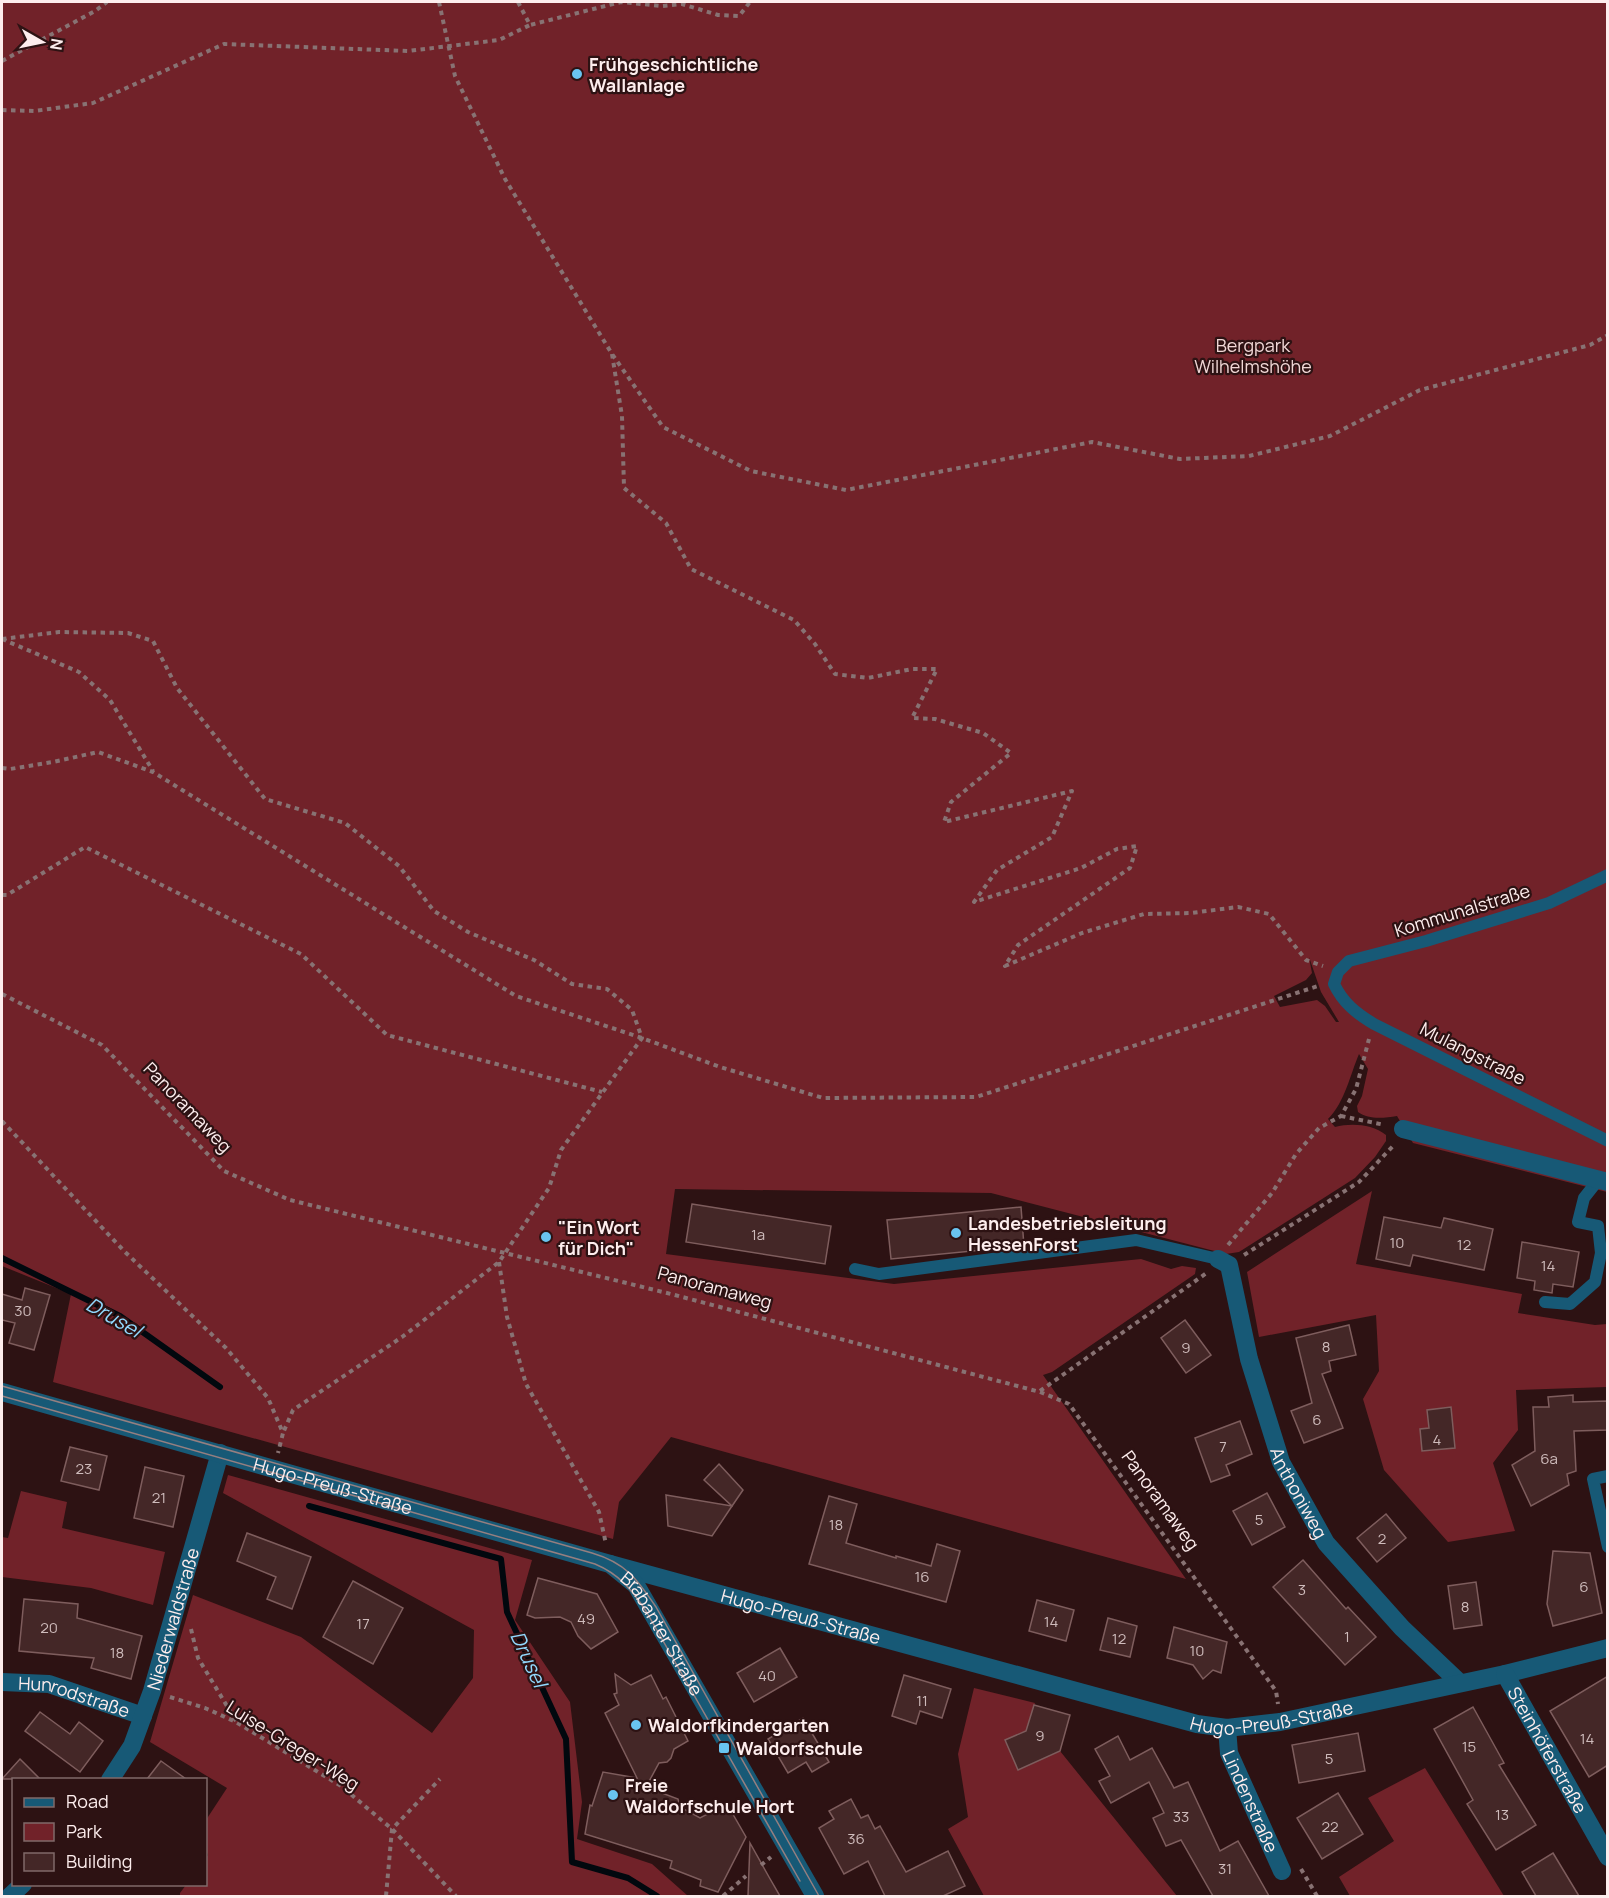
<svg xmlns="http://www.w3.org/2000/svg" width="1609" height="1898" font-family="Manrope,sans-serif">
  <style>
    .green { fill: #712229; fill-rule: evenodd }
    .lines { fill: none; stroke-linecap: round; stroke-linejoin: round }
    .stream { stroke: #01080e; stroke-width: 6 }
    .building { fill: #442727; stroke: #7e5d5d; stroke-width: 1.5 }
    .path { stroke: #887273; stroke-width: 4; stroke-dasharray: 4.5 4.5; stroke-linecap: butt }
    .service { stroke: #175976; stroke-width: 12 }
    .minor { stroke: #175976; stroke-width: 18 }
    .tertiary { stroke: #175976; stroke-width: 18 }
    .tram { stroke: #957f80; stroke-width: 1.5 }
    .poi-dot { fill: #69c4f0; stroke: #2d1213; stroke-width: 2 }
    .labels { text-anchor: middle; dominant-baseline: central; stroke-width: 4.5; stroke-linejoin: round; paint-order: stroke }
    .number-label { font-size: 15px; fill: #cfbcbc }
    .poi-label { font-size: 18px; font-weight: bold; fill: #fdeded; stroke: #2d1213; text-anchor: start }
    .park-label { font-size: 18px; fill: #f1d7d6; stroke: #2d1213 }
    .street-label { font-size: 18px; fill: #fdeded; stroke: #2d1213 }
    .water-label { font-size: 20px; font-style: italic; fill: #92d9fe; stroke: #2d1213 }
  </style>
  <rect width="100%" height="100%" fill="#2d1213"/>
  <g class="green">
    <path d="M 2,2 L 1607,2 L 1607,1192 L 1413,1143 L 1397,1116 C 1384,1118 1369,1120 1358,1112 L 1357,1106 L 1362,1096 L 1368,1069 L 1359,1054 C 1350,1075 1345,1102 1328,1119 L 1335,1127 C 1351,1123 1372,1124 1386,1135 L 1386,1141 L 1375,1157 L 1355,1178 L 1239,1252 L 1226,1254 L 991,1193 L 675,1189 L 666,1254 L 894,1284 L 1141,1259 L 1171,1269 L 1182,1266 L 1196,1268 L 1195,1274 L 1052,1372 L 1043,1375 L 1186,1579 L 671,1437 L 619,1502 L 613,1539 L 53,1382 L 71,1294 L 2,1266 ZM 1309,957 L 1321,992 L 1339,1022 L 1336,1022 L 1325,1006 L 1317,1000 L 1280,1007 L 1274,996 L 1306,980 L 1312,973 Z"/>
    <path d="M 1372,1191 L 1356,1264 L 1522,1294 L 1518,1313 L 1595,1325 L 1607,1324 L 1607,1387 L 1516,1390 L 1518,1430 L 1493,1463 L 1515,1531 L 1448,1542 L 1384,1470 L 1363,1399 L 1379,1371 L 1376,1315 L 1259,1337 L 1247,1272 Z"/>
    <path d="M 228,1475 L 532,1560 L 515,1620 L 570,1702 L 582,1802 L 577,1839 L 652,1864 L 688,1896 L 180,1896 L 180,1893 L 186,1885 L 206,1884 L 206,1858 L 208,1855 L 206,1850 L 206,1820 L 227,1788 L 150,1742 L 193,1595 L 301,1637 L 432,1733 L 473,1678 L 474,1630 L 223,1493 Z"/>
    <path d="M 21,1491 L 67,1502 L 62,1528 L 165,1552 L 153,1605 L 91,1588 L 2,1577 L 2,1537 L 8,1538 Z"/>
    <path d="M 974,1688 L 1035,1703 L 1026,1731 L 1005,1740 L 1018,1770 L 1060,1751 L 1177,1896 L 984,1896 L 948,1829 L 968,1817 L 958,1754 Z"/>
    <path d="M 1425,1768 L 1504,1896 L 1350,1896 L 1339,1877 L 1394,1841 L 1368,1798 Z"/>
  </g>
  <g class="lines">
    <g class="stream">
      <path d="M 2,1258 L 120,1316 L 220,1387"/>
      <path d="M 309,1506 L 501,1559 L 507,1612 L 566,1739 L 572,1862 L 628,1878 L 657,1896"/>
    </g>
  </g>
  <g class="building">
    <path d="M 692,1204 L 831,1226 L 825,1264 L 686,1242 Z"/>
    <path d="M 1021,1207 L 1024,1246 L 891,1259 L 887,1220 Z"/>
    <path d="M 1384,1217 L 1441,1228 L 1444,1218 L 1493,1229 L 1484,1270 L 1413,1255 L 1410,1266 L 1376,1259 Z"/>
    <path d="M 1522,1242 L 1579,1252 L 1573,1287 L 1553,1284 L 1552,1293 L 1534,1290 L 1535,1281 L 1517,1278 Z"/>
    <path d="M 25,1288 L 50,1295 L 34,1350 L 9,1343 L 15,1323 L 2,1320 L 2,1294 L 22,1300 Z"/>
    <path d="M 1185,1320 L 1211,1355 L 1186,1373 L 1161,1338 Z"/>
    <path d="M 1349,1325 L 1356,1355 L 1329,1361 L 1331,1371 L 1322,1374 L 1343,1428 L 1304,1443 L 1291,1411 L 1312,1403 L 1296,1338 Z"/>
    <path d="M 1573,1395 L 1573,1402 L 1608,1401 L 1608,1430 L 1574,1431 L 1576,1471 L 1567,1474 L 1569,1485 L 1531,1506 L 1512,1465 L 1535,1451 L 1533,1407 L 1549,1407 L 1548,1397 Z"/>
    <path d="M 1451,1407 L 1455,1448 L 1422,1451 L 1420,1429 L 1429,1428 L 1427,1410 Z"/>
    <path d="M 1240,1421 L 1252,1454 L 1226,1465 L 1230,1475 L 1211,1482 L 1195,1438 Z"/>
    <path d="M 70,1447 L 107,1456 L 99,1490 L 61,1481 Z"/>
    <path d="M 719,1464 L 743,1490 L 732,1506 L 704,1480 Z"/>
    <path d="M 145,1467 L 184,1476 L 173,1527 L 134,1518 Z"/>
    <path d="M 1267,1493 L 1285,1527 L 1252,1545 L 1233,1511 Z"/>
    <path d="M 666,1495 L 732,1506 L 712,1536 L 668,1526 Z"/>
    <path d="M 829,1496 L 857,1504 L 846,1543 L 896,1558 L 896,1556 L 931,1566 L 937,1544 L 960,1551 L 946,1602 L 809,1564 Z"/>
    <path d="M 1386,1514 L 1406,1538 L 1377,1562 L 1357,1538 Z"/>
    <path d="M 247,1533 L 311,1557 L 292,1609 L 267,1599 L 276,1577 L 237,1561 Z"/>
    <path d="M 1553,1551 L 1590,1553 L 1602,1613 L 1553,1626 L 1547,1604 Z"/>
    <path d="M 1303,1560 L 1346,1609 L 1348,1607 L 1376,1637 L 1345,1665 L 1273,1587 Z"/>
    <path d="M 538,1578 L 597,1594 L 618,1632 L 591,1649 L 578,1636 L 571,1622 L 560,1617 L 535,1618 L 527,1615 Z"/>
    <path d="M 353,1581 L 403,1608 L 373,1664 L 323,1637 Z"/>
    <path d="M 1476,1582 L 1482,1625 L 1454,1629 L 1448,1586 Z"/>
    <path d="M 24,1599 L 78,1604 L 77,1618 L 142,1636 L 131,1679 L 91,1668 L 94,1658 L 19,1651 Z"/>
    <path d="M 1037,1600 L 1074,1610 L 1066,1641 L 1029,1631 Z"/>
    <path d="M 1108,1618 L 1137,1626 L 1130,1657 L 1100,1650 Z"/>
    <path d="M 1174,1627 L 1227,1642 L 1221,1673 L 1213,1670 L 1203,1679 L 1193,1665 L 1167,1658 Z"/>
    <path d="M 780,1648 L 797,1677 L 754,1702 L 737,1673 Z"/>
    <path d="M 615,1674 L 631,1685 L 651,1675 L 663,1699 L 666,1697 L 688,1741 L 674,1749 L 671,1758 L 667,1762 L 659,1763 L 646,1787 L 678,1799 L 680,1807 L 700,1818 L 727,1804 L 746,1837 L 718,1892 L 700,1886 L 701,1880 L 670,1868 L 672,1861 L 585,1834 L 590,1805 L 592,1806 L 603,1772 L 637,1778 L 605,1713 L 619,1705 L 614,1694 L 617,1693 Z"/>
    <path d="M 904,1675 L 951,1689 L 942,1718 L 920,1711 L 916,1724 L 892,1716 Z"/>
    <path d="M 1608,1676 L 1608,1765 L 1589,1777 L 1550,1711 Z"/>
    <path d="M 1034,1705 L 1070,1715 L 1060,1751 L 1018,1770 L 1005,1740 L 1026,1731 Z"/>
    <path d="M 1473,1707 L 1504,1763 L 1499,1765 L 1536,1825 L 1496,1850 L 1467,1804 L 1473,1800 L 1434,1729 Z"/>
    <path d="M 40,1712 L 70,1734 L 79,1722 L 103,1741 L 80,1772 L 25,1731 Z"/>
    <path d="M 803,1718 L 829,1762 L 812,1772 L 806,1762 L 788,1773 L 768,1739 Z"/>
    <path d="M 1358,1733 L 1365,1771 L 1299,1783 L 1292,1745 Z"/>
    <path d="M 1118,1736 L 1130,1760 L 1152,1748 L 1174,1788 L 1188,1782 L 1220,1851 L 1238,1841 L 1269,1896 L 1213,1896 L 1181,1840 L 1166,1846 L 1153,1818 L 1164,1813 L 1149,1782 L 1111,1803 L 1099,1781 L 1110,1776 L 1095,1749 Z"/>
    <path d="M 20,1759 L 40,1779 L 2,1779 Z"/>
    <path d="M 161,1761 L 186,1779 L 147,1779 Z"/>
    <path d="M 1338,1793 L 1363,1834 L 1322,1859 L 1297,1818 Z"/>
    <path d="M 851,1799 L 861,1818 L 868,1815 L 875,1829 L 880,1826 L 906,1872 L 948,1851 L 965,1886 L 943,1896 L 885,1896 L 868,1861 L 844,1874 L 819,1828 L 834,1819 L 829,1811 Z"/>
    <path d="M 750,1843 L 769,1877 L 780,1896 L 748,1896 Z"/>
    <path d="M 1553,1853 L 1579,1896 L 1536,1896 L 1522,1872 Z"/>
  </g>
  <g class="lines">
    <g class="path">
      <path d="M 439,2 L 455,76 L 505,179 L 612,354 L 663,427 L 751,471 L 846,490 L 1092,442 L 1180,459 L 1249,456 L 1330,436 L 1420,390 L 1590,345 L 1608,335"/>
      <path d="M 518,2 L 530,25 L 621,2 L 662,6 L 682,4 L 718,15 L 739,16 L 750,2"/>
      <path d="M 2,61 L 95,11 L 107,2"/>
      <path d="M 2,110 L 34,111 L 93,103 L 224,44 L 408,51 L 499,40 L 530,25"/>
      <path d="M 612,354 L 622,416 L 624,488 L 666,523 L 691,569 L 794,620 L 815,644 L 835,674 L 868,678 L 912,669 L 937,669 L 912,718 L 935,719 L 983,733 L 1011,753 L 951,802 L 944,822 L 1072,791 L 1052,837 L 997,870 L 974,902 L 1081,868 L 1117,849 L 1137,846 L 1130,868 L 1018,945 L 1005,966 L 1082,933 L 1144,914 L 1191,913 L 1238,907 L 1269,914 L 1306,960 L 1323,966"/>
      <path d="M 2,639 L 59,632 L 128,633 L 153,641 L 177,688 L 265,799 L 345,823 L 399,866 L 434,911 L 468,932 L 534,960 L 572,984 L 607,989 L 632,1010 L 642,1038 L 561,1150 L 549,1188 L 499,1262 L 402,1337 L 293,1410 L 283,1433"/>
      <path d="M 2,639 L 79,672 L 110,700 L 153,771"/>
      <path d="M 2,768 L 10,769 L 53,762 L 98,752 L 153,772 L 516,996 L 642,1038 L 720,1067 L 823,1098 L 976,1097 L 1318,986"/>
      <path d="M 2,895 L 7,895 L 85,847 L 301,954 L 387,1035 L 602,1092"/>
      <path d="M 2,994 L 102,1045 L 224,1171 L 290,1200 L 671,1294 L 1040,1392 L 1069,1404 L 1276,1691 L 1278,1704"/>
      <path d="M 1341,1116 L 1385,1125"/>
      <path d="M 2,1121 L 124,1251 L 226,1348 L 268,1398 L 283,1433 L 278,1453"/>
      <path d="M 1228,1245 L 1272,1193 L 1296,1154 L 1319,1128 L 1341,1116 L 1356,1089 L 1369,1039"/>
      <path d="M 1244,1255 L 1359,1182 L 1394,1145"/>
      <path d="M 499,1262 L 507,1317 L 526,1384 L 599,1512 L 606,1544"/>
      <path d="M 1040,1391 L 1208,1272"/>
      <path d="M 191,1629 L 198,1658 L 236,1721"/>
      <path d="M 170,1697 L 205,1708 L 236,1722 L 341,1786 L 392,1829 L 456,1896"/>
      <path d="M 761,1865 L 771,1857"/>
      <path d="M 1301,1869 L 1317,1896"/>
      <path d="M 386,1896 L 392,1829 L 440,1779"/>
      <path d="M 723,1896 L 746,1876"/>
    </g>
    <g class="service">
      <path d="M 1608,875 L 1549,903 L 1426,941 L 1349,961 L 1338,972 L 1334,984 C 1343,1003 1356,1013 1374,1024 L 1608,1141"/>
      <path d="M 855,1269 L 879,1274 L 1136,1240 L 1218,1259"/>
      <path d="M 1545,1302 L 1570,1304 L 1595,1282 L 1601,1253 L 1598,1226 L 1578,1222 L 1584,1198 L 1599,1179"/>
      <path d="M 1608,1476 L 1593,1479 L 1608,1547"/>
    </g>
    <g class="minor">
      <path d="M 1403,1129 L 1608,1182"/>
      <path id="s1" d="M 1218,1259 L 1229,1265 L 1249,1359 L 1281,1462 L 1326,1543 L 1402,1628 L 1460,1683"/>
      <path id="s2" d="M 610,1564 L 1197,1724 L 1227,1728 L 1280,1722 L 1505,1674 L 1608,1648"/>
      <path id="s3" d="M 1505,1674 L 1608,1857"/>
      <path id="s4" d="M 2,1682 L 49,1684 L 143,1716"/>
      <path id="s5" d="M 1227,1728 L 1229,1753 L 1282,1871"/>
      <path id="s6" d="M 110,1780 L 132,1746 L 152,1691 L 220,1453"/>
      <path d="M 10,1896 L 23,1884"/>
    </g>
    <path class="tertiary" id="s7" d="M 2,1392 L 610,1564 L 636,1585 L 815,1896"/>
    <g class="tram">
      <path d="M 2,1386 L 592,1553 C 626,1563 637,1579 656,1607 L 819,1896"/>
      <path d="M 2,1396 L 595,1564 C 619,1574 632,1590 646,1611 L 800,1881"/>
    </g>
  </g>
  <g class="poi-dot">
    <circle cx="577" cy="74" r="6"/>
    <circle cx="956" cy="1233" r="6"/>
    <circle cx="546" cy="1237" r="6"/>
    <circle cx="636" cy="1725" r="6"/>
    <rect x="718" y="1742" width="12" height="12" rx="3"/>
    <circle cx="613" cy="1795" r="6"/>
  </g>
  <g class="labels">
    <g class="number-label">
      <text x="758" y="1234">1a</text>
      <text x="1397" y="1242">10</text>
      <text x="1464" y="1244">12</text>
      <text x="1548" y="1265">14</text>
      <text x="23" y="1310">30</text>
      <text x="1326" y="1346">8</text>
      <text x="1186" y="1347">9</text>
      <text x="1317" y="1419">6</text>
      <text x="1437" y="1439">4</text>
      <text x="1223" y="1446">7</text>
      <text x="1549" y="1458">6a</text>
      <text x="84" y="1468">23</text>
      <text x="159" y="1497">21</text>
      <text x="1259" y="1519">5</text>
      <text x="836" y="1524">18</text>
      <text x="1382" y="1538">2</text>
      <text x="922" y="1576">16</text>
      <text x="1584" y="1586">6</text>
      <text x="1302" y="1589">3</text>
      <text x="1465" y="1606">8</text>
      <text x="586" y="1618">49</text>
      <text x="1051" y="1621">14</text>
      <text x="363" y="1623">17</text>
      <text x="49" y="1627">20</text>
      <text x="1347" y="1636">1</text>
      <text x="1119" y="1638">12</text>
      <text x="1197" y="1650">10</text>
      <text x="117" y="1652">18</text>
      <text x="767" y="1675">40</text>
      <text x="922" y="1700">11</text>
      <text x="1040" y="1735">9</text>
      <text x="1587" y="1738">14</text>
      <text x="1469" y="1746">15</text>
      <text x="1329" y="1758">5</text>
      <text x="1502" y="1814">13</text>
      <text x="1181" y="1816">33</text>
      <text x="1330" y="1826">22</text>
      <text x="856" y="1838">36</text>
      <text x="1225" y="1868">31</text>
    </g>
    <g class="poi-label">
      <text x="589" y="64">Frühgeschichtliche<tspan x="589" dy="21">Wallanlage</tspan></text>
      <text x="968" y="1223">Landesbetriebsleitung<tspan x="968" dy="21">HessenForst</tspan></text>
      <text x="558" y="1227">"Ein Wort<tspan x="558" dy="21">für Dich"</tspan></text>
      <text x="648" y="1725">Waldorfkindergarten</text>
      <text x="736" y="1748">Waldorfschule</text>
      <text x="625" y="1785">Freie<tspan x="625" dy="21">Waldorfschule Hort</tspan></text>
    </g>
    <g class="park-label">
      <text x="1253" y="345">Bergpark<tspan x="1253" dy="21">Wilhelmshöhe</tspan></text>
    </g>
    <g class="street-label">
      <text transform="translate(1462 910) rotate(-17)">Kommunalstraße</text>
      <text transform="translate(1473 1053) rotate(27)">Mulangstraße</text>
      <text transform="translate(188 1107) rotate(46)">Panoramaweg</text>
      <text transform="translate(715 1287) rotate(15)">Panoramaweg</text>
      <text stroke="none"><textPath href="#s7" startOffset="344">Hugo-Preuß-Straße</textPath></text>
      <text stroke="none"><textPath href="#s1" startOffset="252">Anthoniweg</textPath></text>
      <text transform="translate(1161 1500) rotate(54)">Panoramaweg</text>
      <text stroke="none"><textPath href="#s2" startOffset="198">Hugo-Preuß-Straße</textPath></text>
      <text stroke="none"><textPath href="#s6" startOffset="174">Niederwaldstraße</textPath></text>
      <text stroke="none"><textPath href="#s7" startOffset="720">Brabanter Straße</textPath></text>
      <text stroke="none"><textPath href="#s4" startOffset="74">Hunrodstraße</textPath></text>
      <text stroke="none"><textPath href="#s2" startOffset="684">Hugo-Preuß-Straße</textPath></text>
      <text transform="translate(293 1745) rotate(32)">Luise-Greger-Weg</text>
      <text stroke="none"><textPath href="#s3" startOffset="87">Steinhöferstraße</textPath></text>
      <text stroke="none"><textPath href="#s5" startOffset="78">Lindenstraße</textPath></text>
    </g>
    <g class="water-label">
      <text transform="translate(114 1317) rotate(30)">Drusel</text>
      <text transform="translate(529 1659) rotate(65)">Drusel</text>
    </g>
  </g>
  <rect width="1609" height="1898" fill="none" stroke="#fdeded" stroke-width="6"/>
  <rect x="12" y="1778" width="195" height="108" fill="#2d1213" stroke="#806a6a" stroke-width="1.5"/>
  <rect x="24" y="1798" width="30" height="9" fill="#175976" stroke="#806a6a" stroke-width="1.5"/>
  <text x="66" y="1808" font-size="18" fill="#fdeded">Road</text>
  <rect x="24" y="1823" width="30" height="18" fill="#712229" stroke="#806a6a" stroke-width="1.5"/>
  <text x="66" y="1838" font-size="18" fill="#fdeded">Park</text>
  <rect x="24" y="1853" width="30" height="18" fill="#442727" stroke="#806a6a" stroke-width="1.5"/>
  <text x="66" y="1868" font-size="18" fill="#fdeded">Building</text>
  <g transform="translate(42 42) rotate(99)" stroke="#2d1213" stroke-width="4.5" paint-order="stroke">
  <path d="M0-4.5L10 22L0 15L-10 22Z" fill="#fdeded"/>
  <text y="-9" font-size="16" font-weight="bold" text-anchor="middle" fill="#fdeded">N</text>
  </g>
</svg>
